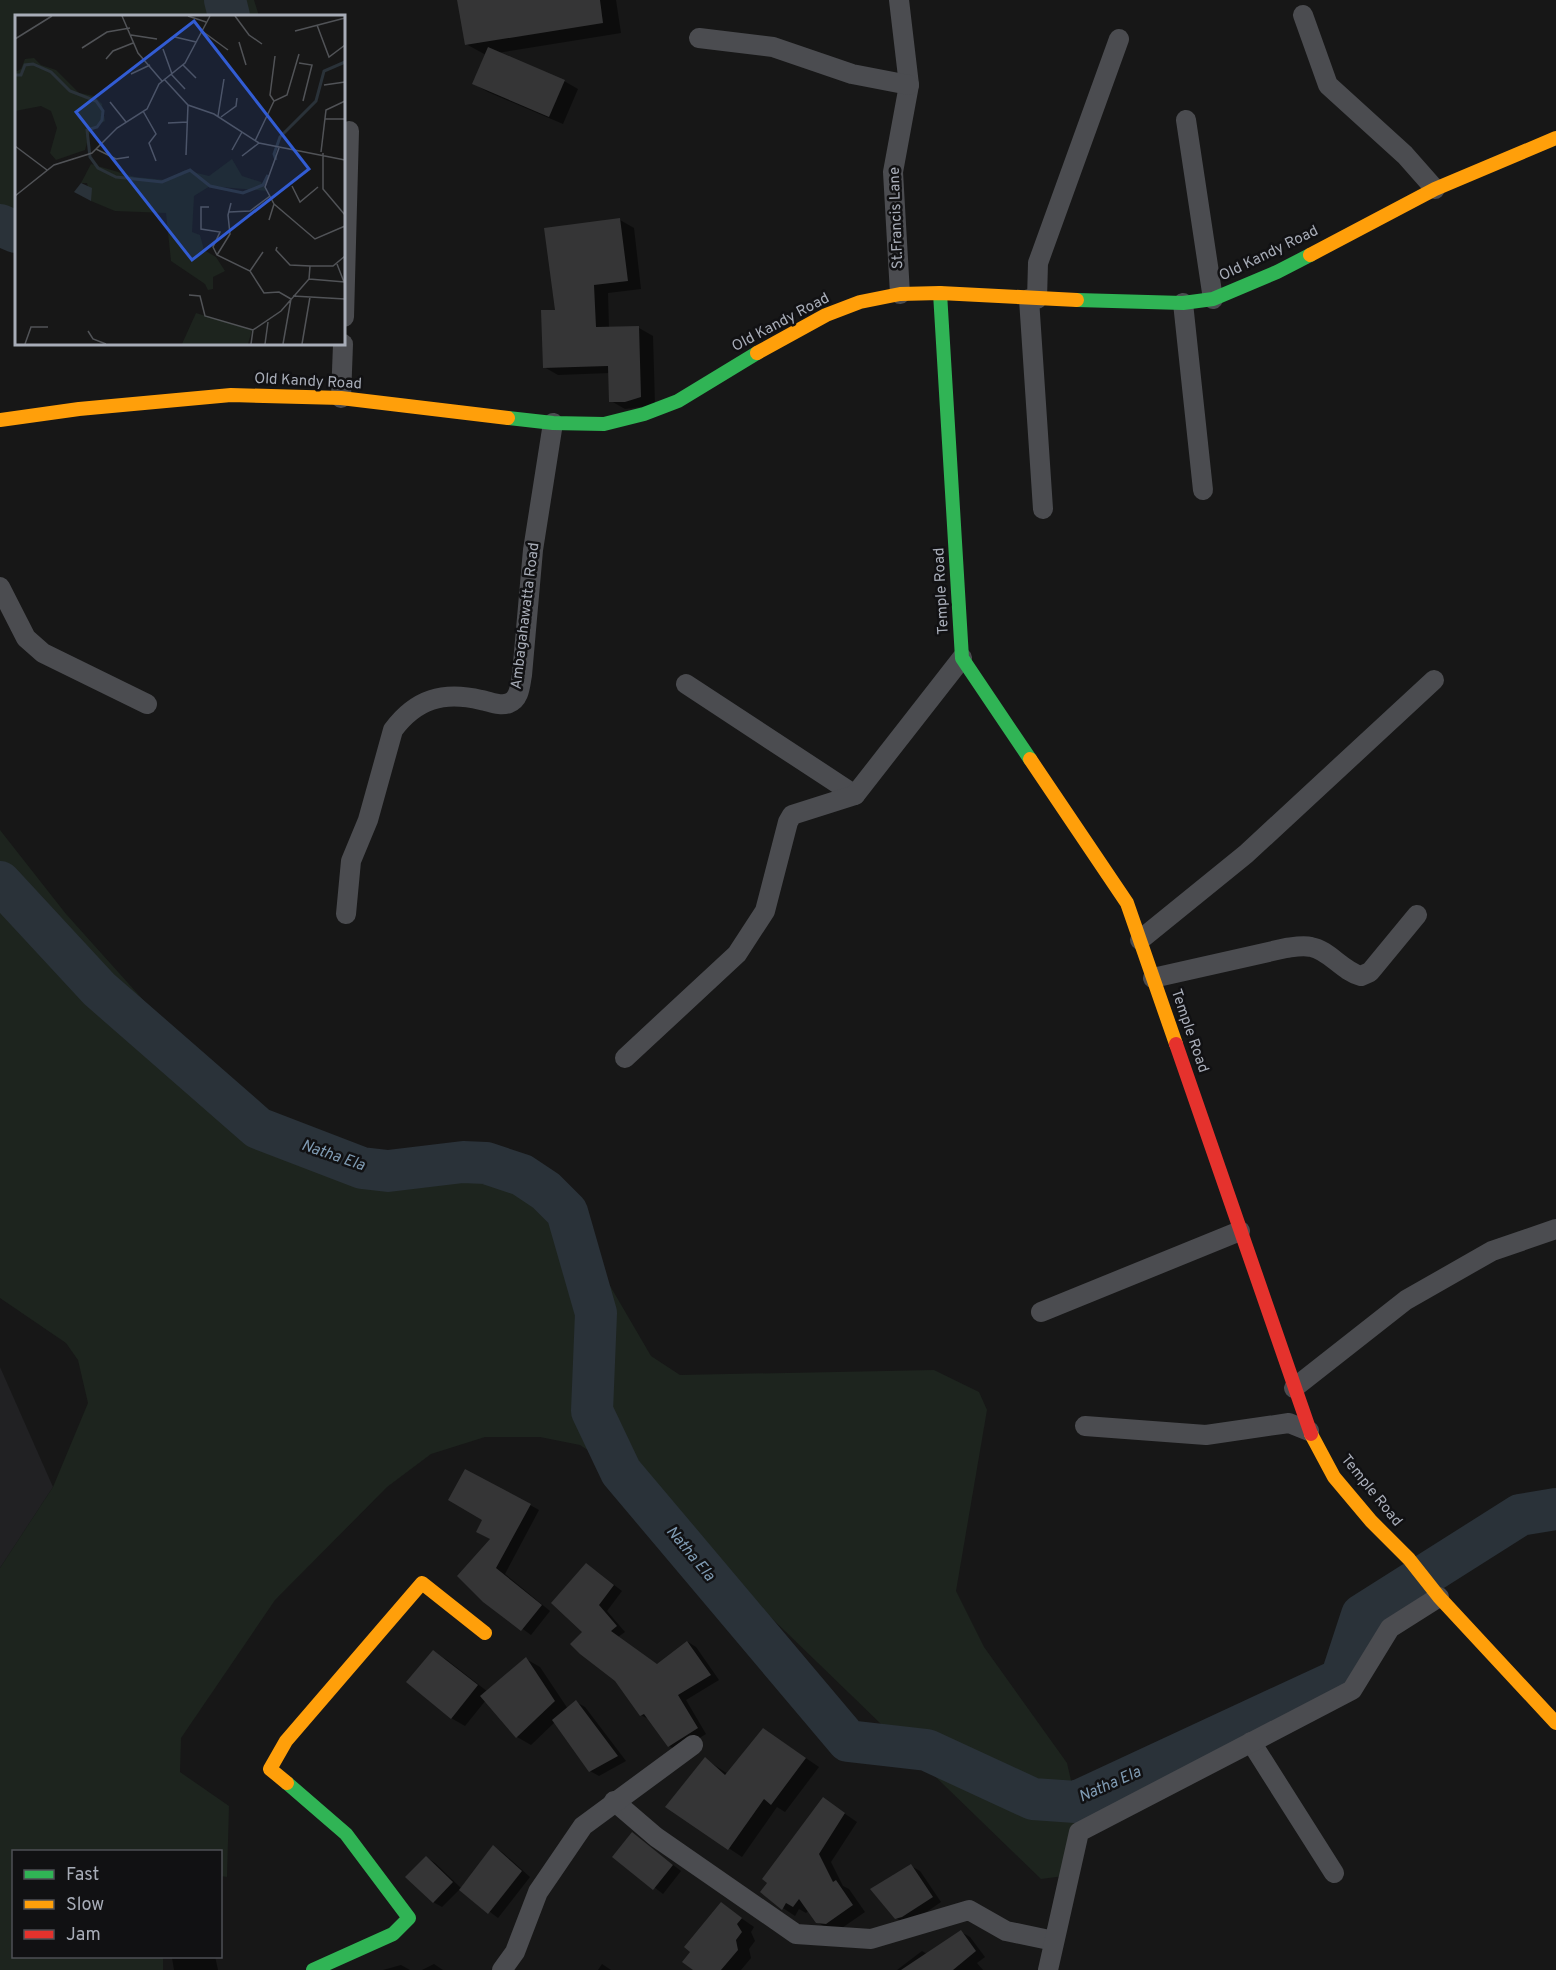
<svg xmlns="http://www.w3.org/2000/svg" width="1556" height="1970" font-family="Overpass,sans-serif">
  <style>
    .built { fill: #212123 }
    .green { fill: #1d241e }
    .shadow { fill: #0007 }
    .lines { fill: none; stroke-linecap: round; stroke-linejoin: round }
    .river { stroke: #2a3239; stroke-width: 42 }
    .building { fill: #353536 }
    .street { stroke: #4b4c50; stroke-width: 20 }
    .fast { stroke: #30b455; stroke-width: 14 }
    .slow { stroke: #ff9f0a; stroke-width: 14 }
    .jam { stroke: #e5322d; stroke-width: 14 }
    .labels { text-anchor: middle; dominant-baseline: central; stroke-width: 5; stroke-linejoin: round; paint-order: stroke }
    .street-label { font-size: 15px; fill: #a8adb8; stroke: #111113 }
    .water-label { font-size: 16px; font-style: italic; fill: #7f9bb3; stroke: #111113 }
    .inset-river { fill: none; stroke: #2a3239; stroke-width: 3 }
    .inset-road { fill: none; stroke: #515357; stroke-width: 1.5 }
    .view { fill: #325cd3; fill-opacity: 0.15; stroke: #325cd3; stroke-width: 3 }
    .inset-edge { fill: none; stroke: #a8adb8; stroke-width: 3 }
  </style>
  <rect width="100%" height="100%" fill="#171717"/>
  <path class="built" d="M 0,1367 L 53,1487 L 0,1568 Z"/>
  <g class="green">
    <path d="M 0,0 L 254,0 L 259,16 L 16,16 L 16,232 L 12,232 L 0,239 Z"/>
    <path d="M 0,830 L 66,914 L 163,1022 L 239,1094 L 288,1132 L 363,1168 L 388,1171 L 463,1162 L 486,1163 L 522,1175 L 546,1191 L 567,1212 L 651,1356 L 680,1375 L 934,1370 L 979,1392 L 987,1410 L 956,1591 L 984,1647 L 1067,1763 L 1076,1802 L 1073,1864 L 1064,1876 L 1041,1879 L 621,1472 L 580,1445 L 540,1437 L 485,1437 L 431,1454 L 387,1487 L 275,1600 L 181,1738 L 180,1772 L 229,1806 L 227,1877 L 221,1876 L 220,1852 L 14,1852 L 14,1956 L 163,1957 L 163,1970 L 0,1970 L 0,1568 L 53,1487 L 88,1403 L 78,1360 L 66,1343 L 0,1298 Z"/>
  </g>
  <g class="shadow">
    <path d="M 459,0 L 616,0 L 621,33 L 498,53 L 564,81 L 578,89 L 563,124 L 488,92 L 474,84 L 486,55 L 466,44 Z"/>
    <path d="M 620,220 L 634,228 L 641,289 L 608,293 L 609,328 L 639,328 L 653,336 L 655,405 L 625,409 L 611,401 L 610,373 L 558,375 L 544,367 L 556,311 Z"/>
    <path d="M 530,1505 L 539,1510 L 505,1574 L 550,1611 L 531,1635 L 484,1601 L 491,1539 L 484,1519 Z"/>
    <path d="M 596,1571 L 622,1591 L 607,1611 L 625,1632 L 618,1637 L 658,1665 L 688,1642 L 696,1647 L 719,1680 L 686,1700 L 706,1734 L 678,1751 L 669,1746 L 650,1720 L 641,1715 L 584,1632 Z"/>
    <path d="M 434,1652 L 447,1660 L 488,1692 L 526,1659 L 540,1667 L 568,1709 L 576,1702 L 585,1707 L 626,1761 L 599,1776 L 590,1771 L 555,1722 L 531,1745 L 517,1737 L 486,1700 L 465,1726 L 451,1718 Z"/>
    <path d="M 763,1729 L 819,1767 L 785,1812 L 777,1807 L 742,1857 L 667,1807 L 705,1759 L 728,1774 Z"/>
    <path d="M 823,1799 L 857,1822 L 831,1862 L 843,1886 L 849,1889 L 865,1912 L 839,1930 L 830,1930 L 817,1922 L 809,1910 L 806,1913 L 799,1909 L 795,1916 L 783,1908 Z"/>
    <path d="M 633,1834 L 681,1871 L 663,1894 L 614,1856 Z"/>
    <path d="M 493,1847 L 502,1852 L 530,1877 L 498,1918 L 460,1889 L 442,1907 L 433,1902 L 426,1857 L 435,1863 L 462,1889 Z"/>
    <path d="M 911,1866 L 920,1871 L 941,1902 L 912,1922 L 905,1924 L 896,1918 Z"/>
    <path d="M 721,1904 L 754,1927 L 751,1932 L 755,1941 L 749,1949 L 751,1958 L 741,1970 L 695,1970 L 692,1952 Z"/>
    <path d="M 961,1932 L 970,1937 L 985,1957 L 977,1963 L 983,1970 L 897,1970 L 922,1951 L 927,1954 Z"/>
    <path d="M 180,1956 L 215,1956 L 218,1970 L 174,1970 L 172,1958 Z"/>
    <path d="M 434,1964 L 443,1970 L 422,1970 Z"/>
    <path d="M 602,1964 L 611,1970 L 598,1970 Z"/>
    <path d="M 401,1965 L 410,1970 L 383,1970 Z"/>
  </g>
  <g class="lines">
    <g class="river">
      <path d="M 225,0 L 229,16"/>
      <path d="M 0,225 L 16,232"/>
      <path d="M 0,882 L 99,989 L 258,1128 L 362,1168 L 388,1171 L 463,1162 L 486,1163 L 522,1175 L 546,1191 L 567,1212 L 596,1313 L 592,1411 L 621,1472 L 848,1741 L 927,1750 L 1033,1799 L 1076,1802 L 1341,1679 L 1362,1615 L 1520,1515 L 1556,1509"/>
    </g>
  </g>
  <g class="building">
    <path d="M 457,0 L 600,0 L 603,23 L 465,45 Z"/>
    <path d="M 488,47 L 565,80 L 549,117 L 472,84 Z"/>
    <path d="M 620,218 L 628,281 L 594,285 L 596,327 L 639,326 L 641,397 L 625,402 L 609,402 L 608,366 L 543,368 L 541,310 L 555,310 L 544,228 Z"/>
    <path d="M 465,1469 L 531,1504 L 496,1568 L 542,1605 L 521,1631 L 483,1602 L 457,1576 L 490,1539 L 476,1532 L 482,1520 L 448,1500 Z"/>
    <path d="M 586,1563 L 614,1585 L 599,1605 L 617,1626 L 611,1631 L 657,1664 L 687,1641 L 711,1675 L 678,1695 L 698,1728 L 668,1747 L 644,1714 L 640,1716 L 615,1681 L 580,1654 L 570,1644 L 582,1632 L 551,1603 Z"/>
    <path d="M 433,1650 L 478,1685 L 451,1719 L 406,1682 Z"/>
    <path d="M 526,1657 L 555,1701 L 516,1738 L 480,1696 Z"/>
    <path d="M 576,1700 L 618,1756 L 589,1772 L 552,1720 Z"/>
    <path d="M 763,1728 L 806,1758 L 771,1805 L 764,1799 L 728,1850 L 665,1807 L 705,1757 L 725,1775 Z"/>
    <path d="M 823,1797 L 845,1813 L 819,1854 L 833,1882 L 836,1880 L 853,1905 L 826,1924 L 816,1923 L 799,1899 L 793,1907 L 786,1903 L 782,1910 L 760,1892 L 767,1883 L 762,1879 Z"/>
    <path d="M 632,1832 L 673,1865 L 653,1890 L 612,1857 Z"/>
    <path d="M 493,1845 L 522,1871 L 488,1914 L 459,1890 Z"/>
    <path d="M 426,1856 L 453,1882 L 433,1903 L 405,1877 Z"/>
    <path d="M 911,1864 L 933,1897 L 902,1917 L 895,1919 L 870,1889 Z"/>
    <path d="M 721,1902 L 742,1918 L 737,1924 L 742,1932 L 736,1940 L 738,1950 L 721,1970 L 693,1970 L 682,1962 L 690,1952 L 684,1947 Z"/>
    <path d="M 961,1930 L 976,1951 L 953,1970 L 901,1970 Z"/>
  </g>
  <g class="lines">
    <g class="street">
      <path d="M 899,0 L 909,85 L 893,172 L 900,294"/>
      <path d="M 1303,15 L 1328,85 L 1405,155 L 1435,189"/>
      <path d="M 699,38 L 773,47 L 852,74 L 909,85"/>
      <path d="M 1186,120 L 1213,299"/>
      <path d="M 1029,299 L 1043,509"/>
      <path d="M 1037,299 L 1038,263 L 1119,39"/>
      <path d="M 1183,303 L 1203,490"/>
      <path d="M 344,317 L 349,131"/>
      <path d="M 341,398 L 343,344"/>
      <path d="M 0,587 L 26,638 L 43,653 L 147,704"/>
      <path d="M 686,684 L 855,795"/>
      <path d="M 346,914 L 351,861 L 368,820 L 393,730 C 416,699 443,691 481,700 C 489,701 500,707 509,703 C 520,699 520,685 522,675 L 533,550 L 553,423"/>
      <path d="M 1140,940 L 1246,854 L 1434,680"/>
      <path d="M 1153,978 L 1286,948 C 1294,947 1303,945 1311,947 C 1329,950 1342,971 1361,976 L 1370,972 L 1417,915"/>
      <path d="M 625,1058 L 737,954 L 765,911 L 788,822 L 792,815 L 855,795 L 962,658"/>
      <path d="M 1041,1312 L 1240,1231"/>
      <path d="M 1294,1388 L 1406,1300 L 1492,1251 L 1556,1229"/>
      <path d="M 1085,1426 L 1206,1435 L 1289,1423 L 1309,1431"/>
      <path d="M 1251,1742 L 1334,1873"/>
      <path d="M 614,1801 L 656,1837 L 796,1934 L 871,1939 L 969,1910 L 1006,1931 L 1054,1941"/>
      <path d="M 502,1970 L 515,1952 L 538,1892 L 583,1826 L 693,1745"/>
      <path d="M 1048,1970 L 1079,1832 L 1352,1690 L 1390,1628 L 1439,1597"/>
    </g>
    <g class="fast">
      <path d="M 940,293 L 962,658 L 1030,759"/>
      <path d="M 1077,300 L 1183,303 L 1213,299 L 1277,272 L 1310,255"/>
      <path d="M 508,418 L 553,423 L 604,424 L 644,414 L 678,401 L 757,353"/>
      <path d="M 287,1783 L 346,1834 L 409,1918 L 393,1934 L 313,1970"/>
    </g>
    <g class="slow">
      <path d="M 1310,255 L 1435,189 L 1556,138"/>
      <path d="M 757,353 L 826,315 L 860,302 L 900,294 L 940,293 L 1077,300"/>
      <path d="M 0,420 L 79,409 L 231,395 L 341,398 L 508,418"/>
      <path d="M 1030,759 L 1127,903 L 1176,1044"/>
      <path d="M 1311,1434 L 1334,1477 L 1371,1521 L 1409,1559 L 1439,1597 L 1556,1723"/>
      <path d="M 287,1783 L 270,1769 L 286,1741 L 422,1583 L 485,1633"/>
    </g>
    <path class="jam" d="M 1176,1044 L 1311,1434"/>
  </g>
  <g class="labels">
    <g class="street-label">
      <text transform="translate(897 218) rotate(-92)">St.Francis Lane</text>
      <text transform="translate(1269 254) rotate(-26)">Old Kandy Road</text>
      <text transform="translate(781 323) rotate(-28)">Old Kandy Road</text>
      <text transform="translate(308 382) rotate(3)">Old Kandy Road</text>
      <text transform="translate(942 591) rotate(-93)">Temple Road</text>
      <text transform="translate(526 616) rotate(-83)">Ambagahawatta Road</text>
      <text transform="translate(1189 1031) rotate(71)">Temple Road</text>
      <text transform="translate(1371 1491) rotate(51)">Temple Road</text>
    </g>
    <g class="water-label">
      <text transform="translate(333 1156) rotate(19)">Natha Ela</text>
      <text transform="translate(690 1554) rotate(50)">Natha Ela</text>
      <text transform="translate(1110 1785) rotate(-24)">Natha Ela</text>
    </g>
  </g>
  <g transform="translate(15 15)">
    <rect width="330" height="330" fill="#171717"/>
    <path d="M 19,43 L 26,50 L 41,55 L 64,78 L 79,81 L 87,89 L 90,106 L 76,114 L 70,135 L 41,145 L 35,138 L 42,113 L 36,96 L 26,91 L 0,96 L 0,57 L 6,54 L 10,44 ZM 217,144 L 227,161 L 246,167 L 252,176 L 195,171 L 179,181 L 177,217 L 185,220 L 189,235 L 201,242 L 210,256 L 198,262 L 198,274 L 193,275 L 190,269 L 156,246 L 151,198 L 100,196 L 76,186 L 72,168 L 66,168 L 76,149 L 120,162 L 150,165 L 170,155 L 194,161 ZM 181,298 L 237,315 L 233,329 L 167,329 Z" fill="#1d241e"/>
    <path d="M 66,168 L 77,173 L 76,186 L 59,177 Z" fill="#2a3239"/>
    <path class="inset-river" d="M 0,60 L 6,60 L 10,50 L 18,49 L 36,57 L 55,76 L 81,86 L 88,96 L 87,105 L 82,112 L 72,115 L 75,142 L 83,153 L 101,162 L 147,167 L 175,155 L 195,171 L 228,178 L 248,170 L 253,160M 261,145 L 259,139 L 265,122 L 301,86 L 309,56 L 330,47"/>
    <path class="inset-road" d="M 107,1 L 123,38 L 147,66M 173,1 L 191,7M 220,1 L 234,20 L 247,29M 302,10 L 314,42 L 330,30M 187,16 L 213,35M 280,16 L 330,3M 116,20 L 142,24M 160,22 L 181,27M 0,24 L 37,1M 224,27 L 231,50M 67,33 L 92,17 L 115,13M 148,34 L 157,59M 91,44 L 98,36 L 118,28M 284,48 L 297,50 L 288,86M 168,50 L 181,63M 116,59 L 135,50M 156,59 L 170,74M 149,64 L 173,90 L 199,99 L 244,128 L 330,145M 309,70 L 330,67M 259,86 L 255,80 L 260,41M 95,87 L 111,107M 128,96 L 141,119 L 134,128 L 141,146M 203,101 L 209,64M 206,102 L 221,91 L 222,83M 310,104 L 330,104M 153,108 L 173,107M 240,126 L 259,86 L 272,80 L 284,39M 0,131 L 32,155M 81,134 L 101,144 L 114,142M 217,135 L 227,117M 306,137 L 311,95 L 330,86M 308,138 L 308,174 L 330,200M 171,140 L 173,90M 227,141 L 244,128M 277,171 L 285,187 L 303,172M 0,181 L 39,150 L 77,138 L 102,113 L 132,94 L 144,69 L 170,48 L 195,1M 259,189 L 300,224 L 330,211M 194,192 L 186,192 L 186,214 L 205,217 L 198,232 L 202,240 L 235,256 L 249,278 L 264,277 L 276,284 L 268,329M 214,197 L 235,196 L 255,181M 254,205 L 259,189 L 250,172 L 264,133M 202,240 L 215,219 L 213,200 L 216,188M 322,249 L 329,267M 295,251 L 318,251 L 330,241M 235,256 L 248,237M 294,264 L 330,267M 174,280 L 185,281 L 190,301 L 238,315M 278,281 L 330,284M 73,316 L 78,324 L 91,329M 10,329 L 16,312 L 33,312M 236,329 L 238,315 L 266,296 L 294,264 L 295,251 L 275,250 L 261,235 L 262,232M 250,329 L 253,307M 287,329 L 295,282"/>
    <path class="view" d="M 179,6 L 294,154 L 177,245 L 61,97 Z"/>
    <rect width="330" height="330" class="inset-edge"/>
  </g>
  <rect x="12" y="1850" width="210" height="108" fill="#111113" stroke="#4d4f55" stroke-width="1.5"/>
  <rect x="24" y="1870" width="30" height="9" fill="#30b455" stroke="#4d4f55" stroke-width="1.5"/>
  <text x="66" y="1880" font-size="18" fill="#a8adb8">Fast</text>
  <rect x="24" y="1900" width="30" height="9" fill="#ff9f0a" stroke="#4d4f55" stroke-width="1.5"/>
  <text x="66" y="1910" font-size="18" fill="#a8adb8">Slow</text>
  <rect x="24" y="1930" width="30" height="9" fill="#e5322d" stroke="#4d4f55" stroke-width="1.5"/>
  <text x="66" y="1940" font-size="18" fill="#a8adb8">Jam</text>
</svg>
